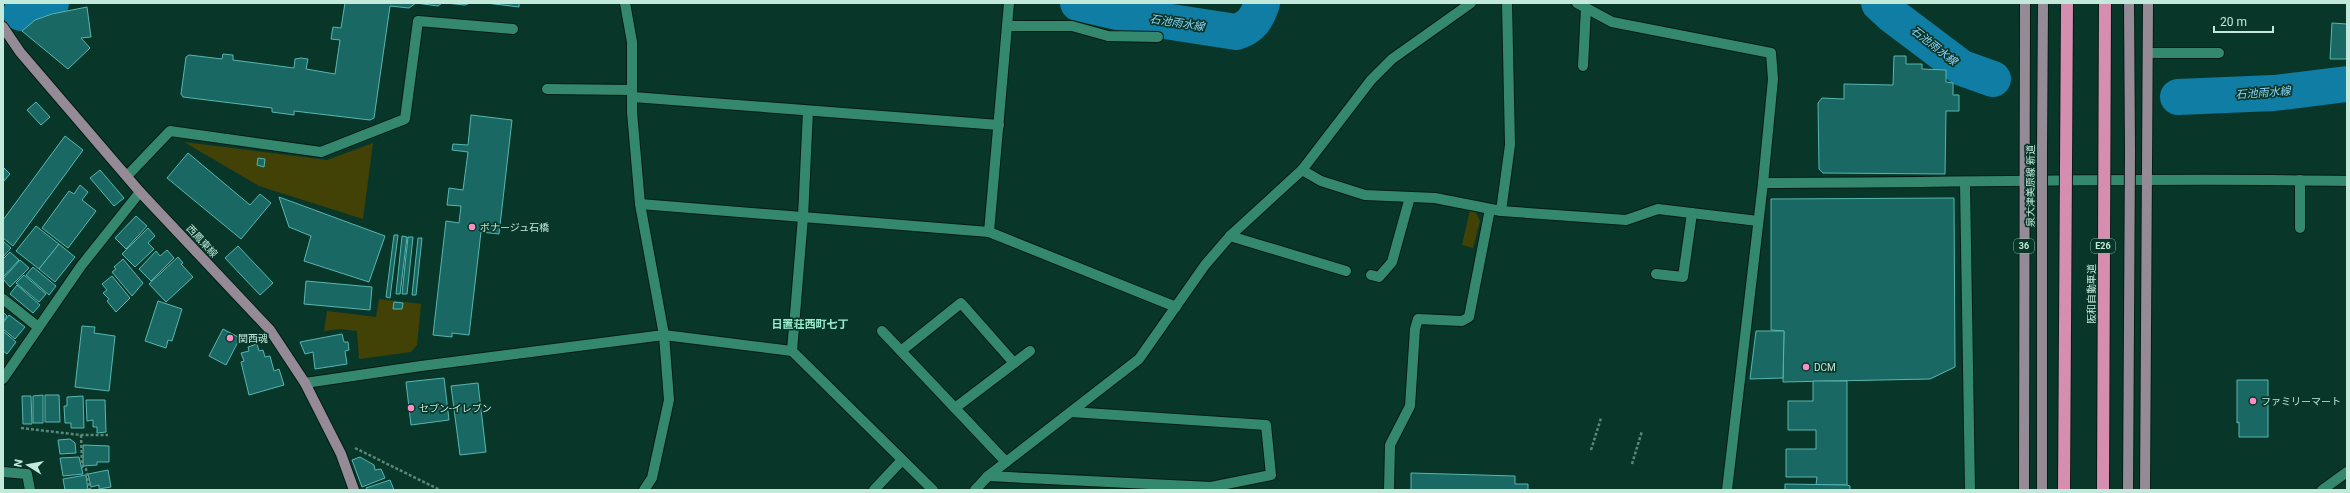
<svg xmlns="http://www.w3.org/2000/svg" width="2350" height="493" font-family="Roboto,'Noto Sans JP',sans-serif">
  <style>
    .green { fill: #424206 }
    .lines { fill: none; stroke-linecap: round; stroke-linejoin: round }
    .river { stroke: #0f7da4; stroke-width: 36 }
    .building { fill: #1a6863; stroke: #57b6b0 }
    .minor-casing { stroke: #031c14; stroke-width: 12 }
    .major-casing { stroke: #031c14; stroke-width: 12 }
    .path { stroke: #5b8678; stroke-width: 2.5; stroke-dasharray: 3 2; stroke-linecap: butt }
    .minor { stroke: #34886e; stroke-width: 10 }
    .major { stroke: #958b96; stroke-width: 10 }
    .major-bridge-casing { stroke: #031c14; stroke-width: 12; stroke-linecap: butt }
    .highway-bridge-casing { stroke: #031c14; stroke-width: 14; stroke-linecap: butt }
    .major-bridge { stroke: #958b96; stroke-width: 10 }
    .highway-bridge { stroke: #d58db0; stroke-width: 12 }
    .poi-dot { fill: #fb8fc5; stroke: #08372a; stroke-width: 1.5 }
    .labels { text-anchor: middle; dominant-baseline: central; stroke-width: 3.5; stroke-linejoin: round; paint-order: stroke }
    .shield { fill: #08372a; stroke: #8ab4a4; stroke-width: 1 }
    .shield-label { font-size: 9px; font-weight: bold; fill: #c2e9d9 }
    .street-label { font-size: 10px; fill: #c2e9d9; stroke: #08372a }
    .poi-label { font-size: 10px; fill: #c2e9d9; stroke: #08372a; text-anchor: start }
    .water-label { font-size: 11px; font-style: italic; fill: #90d3f4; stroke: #08372a }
    .neighbourhood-label { font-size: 11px; font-weight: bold; fill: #98eacd; stroke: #08372a }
  </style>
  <rect width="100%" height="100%" fill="#08372a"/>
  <g class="green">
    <path d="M 184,142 L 327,160 L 373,143 L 363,219 L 259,186 Z"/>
    <path d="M 1470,210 L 1475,211 L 1480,221 L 1473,248 L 1462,245 Z"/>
    <path d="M 379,299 L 421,304 L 417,345 L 411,352 L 359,359 L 357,331 L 341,329 L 324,331 L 327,311 L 376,317 Z"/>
  </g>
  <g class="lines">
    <g class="river">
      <path d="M 1078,3 L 1139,17 L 1236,32 C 1252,27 1257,18 1262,3"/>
      <path d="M 1879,3 L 1893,16 L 1962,68 L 1993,79"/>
      <path d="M 21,13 L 51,3"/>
      <path d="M 2178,97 L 2274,93 L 2347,84"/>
    </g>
  </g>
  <g class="building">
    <path d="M 345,3 L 442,3 L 438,6 L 416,3 L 409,8 L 390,6 L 374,118 L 370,120 L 294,111 L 294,115 L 272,112 L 272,108 L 183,97 L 181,94 L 186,57 L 189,55 L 222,59 L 223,54 L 233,55 L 233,60 L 294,68 L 295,59 L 301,58 L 308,59 L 306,69 L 335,74 L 340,40 L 331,39 L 333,27 L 341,28 Z"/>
    <path d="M 445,3 L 470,3 L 465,5 Z"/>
    <path d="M 486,3 L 519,3 L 519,7 Z"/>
    <path d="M 87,7 L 91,37 L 81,38 L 90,48 L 68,69 L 22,31 L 35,20 L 52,14 Z"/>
    <path d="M 2332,23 L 2347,24 L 2347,59 L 2330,59 Z"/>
    <path d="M 1894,56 L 1906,56 L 1906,64 L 1922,64 L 1922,69 L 1946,70 L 1946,82 L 1953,83 L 1953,95 L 1959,95 L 1959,111 L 1946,111 L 1945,174 L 1823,173 L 1819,169 L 1818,103 L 1822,98 L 1844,99 L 1844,84 L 1893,85 Z"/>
    <path d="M 36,102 L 50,117 L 41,125 L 27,110 Z"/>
    <path d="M 471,115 L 512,120 L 499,234 L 481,232 L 469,335 L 452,333 L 452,337 L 433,335 L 446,221 L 459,223 L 461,206 L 447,205 L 449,188 L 463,190 L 468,152 L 452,150 L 453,144 L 468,145 Z"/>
    <path d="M 65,136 L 83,150 L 13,246 L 3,238 L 3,220 Z"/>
    <path d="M 188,153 L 250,205 L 260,194 L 271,203 L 241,239 L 167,178 Z"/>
    <path d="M 258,158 L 265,159 L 264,167 L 257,165 Z"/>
    <path d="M 3,167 L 10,174 L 3,182 Z"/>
    <path d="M 100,170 L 124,198 L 114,206 L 90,178 Z"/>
    <path d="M 80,185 L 88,192 L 82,200 L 96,211 L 68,248 L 42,228 L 69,191 L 74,194 Z"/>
    <path d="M 279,197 L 385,236 L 369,282 L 304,261 L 311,236 L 289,227 Z"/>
    <path d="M 1954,198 L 1955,367 L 1930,379 L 1783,382 L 1784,331 L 1771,330 L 1771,199 Z"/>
    <path d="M 136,216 L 147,226 L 126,249 L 115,238 Z"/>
    <path d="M 36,226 L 59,244 L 39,269 L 16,251 Z"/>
    <path d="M 148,228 L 155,236 L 148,243 L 154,249 L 135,267 L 122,254 Z"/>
    <path d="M 394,235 L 398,235 L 390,298 L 386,297 Z"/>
    <path d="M 402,236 L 407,237 L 400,294 L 396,294 Z"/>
    <path d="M 408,237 L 413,237 L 407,294 L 402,294 Z"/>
    <path d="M 418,238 L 422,238 L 416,295 L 412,295 Z"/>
    <path d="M 3,241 L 11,248 L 3,257 Z"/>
    <path d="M 59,244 L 75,257 L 55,282 L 39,269 Z"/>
    <path d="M 238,246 L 273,283 L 260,295 L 225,258 Z"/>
    <path d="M 167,250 L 174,258 L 151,281 L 139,269 L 156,251 L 160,256 Z"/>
    <path d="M 10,252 L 19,260 L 3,277 L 3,259 Z"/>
    <path d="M 178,257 L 183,263 L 181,264 L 193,277 L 166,302 L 149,284 Z"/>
    <path d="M 123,259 L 143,283 L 132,296 L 112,272 L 116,269 L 114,267 Z"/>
    <path d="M 20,260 L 29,268 L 10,287 L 3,279 Z"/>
    <path d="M 33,267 L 56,286 L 49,295 L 26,275 Z"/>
    <path d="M 24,275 L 46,294 L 39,302 L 16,283 Z"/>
    <path d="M 112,276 L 130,298 L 116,312 L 107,301 L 109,299 L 103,293 L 107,290 L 102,284 Z"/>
    <path d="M 306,281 L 372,287 L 370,310 L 304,304 Z"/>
    <path d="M 17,285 L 40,305 L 33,313 L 10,294 Z"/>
    <path d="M 158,301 L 182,309 L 172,341 L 168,340 L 166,348 L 145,341 Z"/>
    <path d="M 394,302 L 403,303 L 402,309 L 393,309 Z"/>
    <path d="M 3,312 L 7,316 L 3,321 Z"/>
    <path d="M 9,315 L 25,327 L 15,339 L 3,329 L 3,323 Z"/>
    <path d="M 82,326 L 95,327 L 94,333 L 115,336 L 109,391 L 75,387 Z"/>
    <path d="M 223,329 L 240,338 L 226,365 L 209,356 Z"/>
    <path d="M 3,331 L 16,342 L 7,354 L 3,351 Z"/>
    <path d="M 1756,331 L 1784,331 L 1783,378 L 1750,379 Z"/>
    <path d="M 342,334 L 344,342 L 348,342 L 349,350 L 345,351 L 347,364 L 315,369 L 313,352 L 305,354 L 300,342 Z"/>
    <path d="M 257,344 L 259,351 L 263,350 L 265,357 L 270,356 L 274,371 L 279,369 L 284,385 L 249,395 L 241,362 L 244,361 L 241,353 L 249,351 L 248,347 Z"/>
    <path d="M 444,378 L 449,420 L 411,425 L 406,382 Z"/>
    <path d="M 2237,380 L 2268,380 L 2268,437 L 2239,437 L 2239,422 L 2237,423 Z"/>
    <path d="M 1813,381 L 1847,381 L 1847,485 L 1816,485 L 1817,477 L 1786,477 L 1786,449 L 1816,449 L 1816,430 L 1788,430 L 1788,401 L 1813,401 Z"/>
    <path d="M 478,383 L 486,452 L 460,455 L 451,386 Z"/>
    <path d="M 43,395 L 43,423 L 33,423 L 33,396 Z"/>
    <path d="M 45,395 L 59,395 L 60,422 L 45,422 Z"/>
    <path d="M 22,396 L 31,396 L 32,424 L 23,424 Z"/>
    <path d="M 83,396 L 84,428 L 71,428 L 71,423 L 65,423 L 64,406 L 67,406 L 67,397 Z"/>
    <path d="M 86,400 L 105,400 L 106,432 L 97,433 L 97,427 L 93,427 L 93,420 L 87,421 Z"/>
    <path d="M 70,439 L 75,443 L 76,453 L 60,454 L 58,440 Z"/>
    <path d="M 83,445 L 109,446 L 109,462 L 97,462 L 97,465 L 83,466 Z"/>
    <path d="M 79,457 L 83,474 L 63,476 L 60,458 Z"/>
    <path d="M 360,457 L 374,465 L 375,470 L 381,469 L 385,478 L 362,487 L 352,460 Z"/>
    <path d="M 108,470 L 111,487 L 99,489 L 99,485 L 91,487 L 88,474 Z"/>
    <path d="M 1411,473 L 1515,476 L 1515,484 L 1528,484 L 1528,490 L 1411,490 Z"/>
    <path d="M 86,475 L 88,490 L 65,490 L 63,479 Z"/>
    <path d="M 390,480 L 394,490 L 367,490 L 366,488 Z"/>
    <path d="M 1785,484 L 1847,485 L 1850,486 L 1850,490 L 1785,490 Z"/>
  </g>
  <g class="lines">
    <g class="minor-casing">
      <g id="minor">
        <path d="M 625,3 L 632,42 L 632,112 L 640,204 L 664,335 L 669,400 L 652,478 L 644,490"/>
        <path d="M 1577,3 L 1612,22 L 1771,53 L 1773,79 L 1763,183 L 1727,490"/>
        <path d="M 1007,26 L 1072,26 L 1108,36 L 1158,37"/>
        <path d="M 2148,53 L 2219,53"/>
        <path d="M 1583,66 L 1586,8"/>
        <path d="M 547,89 L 632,90"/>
        <path d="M 633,97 L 999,125"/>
        <path d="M 1302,170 L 1321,181 L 1365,195 L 1435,198 L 1501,211 L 1626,220 L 1658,209 L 1758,221"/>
        <path d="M 127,176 L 170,131 L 321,152 L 405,119 L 418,21 L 513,29"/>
        <path d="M 1763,183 C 1958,183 2152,177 2347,181"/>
        <path d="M 1965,183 L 1970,490"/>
        <path d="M 640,204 L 989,232 L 1176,307"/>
        <path d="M 1501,211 L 1510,145 L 1507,3"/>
        <path d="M 2300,228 L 2300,180"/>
        <path d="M 989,232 L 1009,3"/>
        <path d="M 1230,236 L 1346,271"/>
        <path d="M 1656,274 L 1683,277 L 1692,213"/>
        <path d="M 1371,275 L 1379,277 L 1392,262 L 1410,197"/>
        <path d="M 3,299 L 38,327"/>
        <path d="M 882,331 L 1006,462"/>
        <path d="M 792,351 L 803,217 L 808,111"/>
        <path d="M 901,351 L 961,303 L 1014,363"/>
        <path d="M 3,379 L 81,266 L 140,192"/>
        <path d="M 305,383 L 421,366 L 664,335 L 792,351 L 933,490"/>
        <path d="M 955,408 L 1030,351"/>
        <path d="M 3,472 L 27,474 L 30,490"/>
        <path d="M 988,476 L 1211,487 L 1271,475 L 1266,425 L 1071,412"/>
        <path d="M 874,490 L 902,460"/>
        <path d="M 975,490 L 988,476 L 1139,359 L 1205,265 L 1230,236 L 1302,170 L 1371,80 L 1392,59 L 1471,3"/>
        <path d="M 1389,490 L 1390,445 L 1410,406 L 1415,329 L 1418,319 L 1462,321 L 1469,317 L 1490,209"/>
        <path d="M 2322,490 L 2347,472"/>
      </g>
    </g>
    <g class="major-casing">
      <g id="major">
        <path d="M 2129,3 L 2130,151"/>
        <path d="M 3,27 L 20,52 L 140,192 L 270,330 L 305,383 L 341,454 L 354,490"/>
        <path d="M 2042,150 L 2043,3"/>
        <path d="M 2024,490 L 2025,3"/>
        <path d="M 2145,490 L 2148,3"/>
      </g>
    </g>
    <g class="path">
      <path d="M 21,428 L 81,435 L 108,435"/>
      <path d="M 81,435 L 82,466 L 86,469 L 90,490"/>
      <path d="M 355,448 L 440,490"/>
      <path d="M 1591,450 L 1601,418"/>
      <path d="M 1632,464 L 1642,431"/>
    </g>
    <use href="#minor" class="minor"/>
    <use href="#major" class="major"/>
    <g class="major-bridge-casing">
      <g id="major-bridge">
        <path d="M 2042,150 L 2042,490"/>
        <path d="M 2128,490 L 2130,151"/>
      </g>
    </g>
    <g class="highway-bridge-casing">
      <g id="highway-bridge">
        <path d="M 2064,490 L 2067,3"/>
        <path d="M 2103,490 L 2105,3"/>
      </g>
    </g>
    <use href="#major-bridge" class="major-bridge"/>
    <use href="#highway-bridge" class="highway-bridge"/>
  </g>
  <g class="poi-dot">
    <circle cx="472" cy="227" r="4"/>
    <circle cx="230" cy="338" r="4"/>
    <circle cx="1806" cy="367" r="4"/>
    <circle cx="2253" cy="401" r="4"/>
    <circle cx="411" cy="408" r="4"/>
  </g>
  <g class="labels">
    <g class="shield">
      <rect x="2014" y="239" width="20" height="14" rx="3"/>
      <rect x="2091" y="239" width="24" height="14" rx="3"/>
    </g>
    <g class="shield-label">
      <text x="2024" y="246">36</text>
      <text x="2103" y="246">E26</text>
    </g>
    <g class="street-label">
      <text transform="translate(2030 186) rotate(-90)">泉大津美原線 新道</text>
      <text transform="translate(202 241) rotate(47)">西鳳東線</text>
      <text transform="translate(2091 294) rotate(-90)">阪和自動車道</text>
    </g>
    <g class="poi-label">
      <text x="480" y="227">ボナージュ石橋</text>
      <text x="238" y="338">関西魂</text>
      <text x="1814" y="367">DCM</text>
      <text x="2261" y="401">ファミリーマート</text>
      <text x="419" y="408">セブン-イレブン</text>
    </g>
    <g class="water-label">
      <text transform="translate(1177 23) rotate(9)">石池雨水線</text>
      <text transform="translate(1934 46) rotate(38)">石池雨水線</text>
      <text transform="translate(2263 93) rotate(-4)">石池雨水線</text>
    </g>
    <g class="neighbourhood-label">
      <text x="810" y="324">日置荘西町七丁</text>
    </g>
  </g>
  <rect width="2350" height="493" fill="none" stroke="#c2e9d9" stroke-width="8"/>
  <g transform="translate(28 465) rotate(281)" stroke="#08372a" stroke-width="3" paint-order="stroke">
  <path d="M0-3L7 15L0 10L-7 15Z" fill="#c2e9d9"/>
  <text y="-6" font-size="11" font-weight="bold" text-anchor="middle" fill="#c2e9d9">N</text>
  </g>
  <path d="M2214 26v6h59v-6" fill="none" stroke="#c2e9d9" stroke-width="2"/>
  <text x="2220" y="26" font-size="12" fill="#c2e9d9" stroke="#08372a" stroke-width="3" paint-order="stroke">20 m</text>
</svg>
